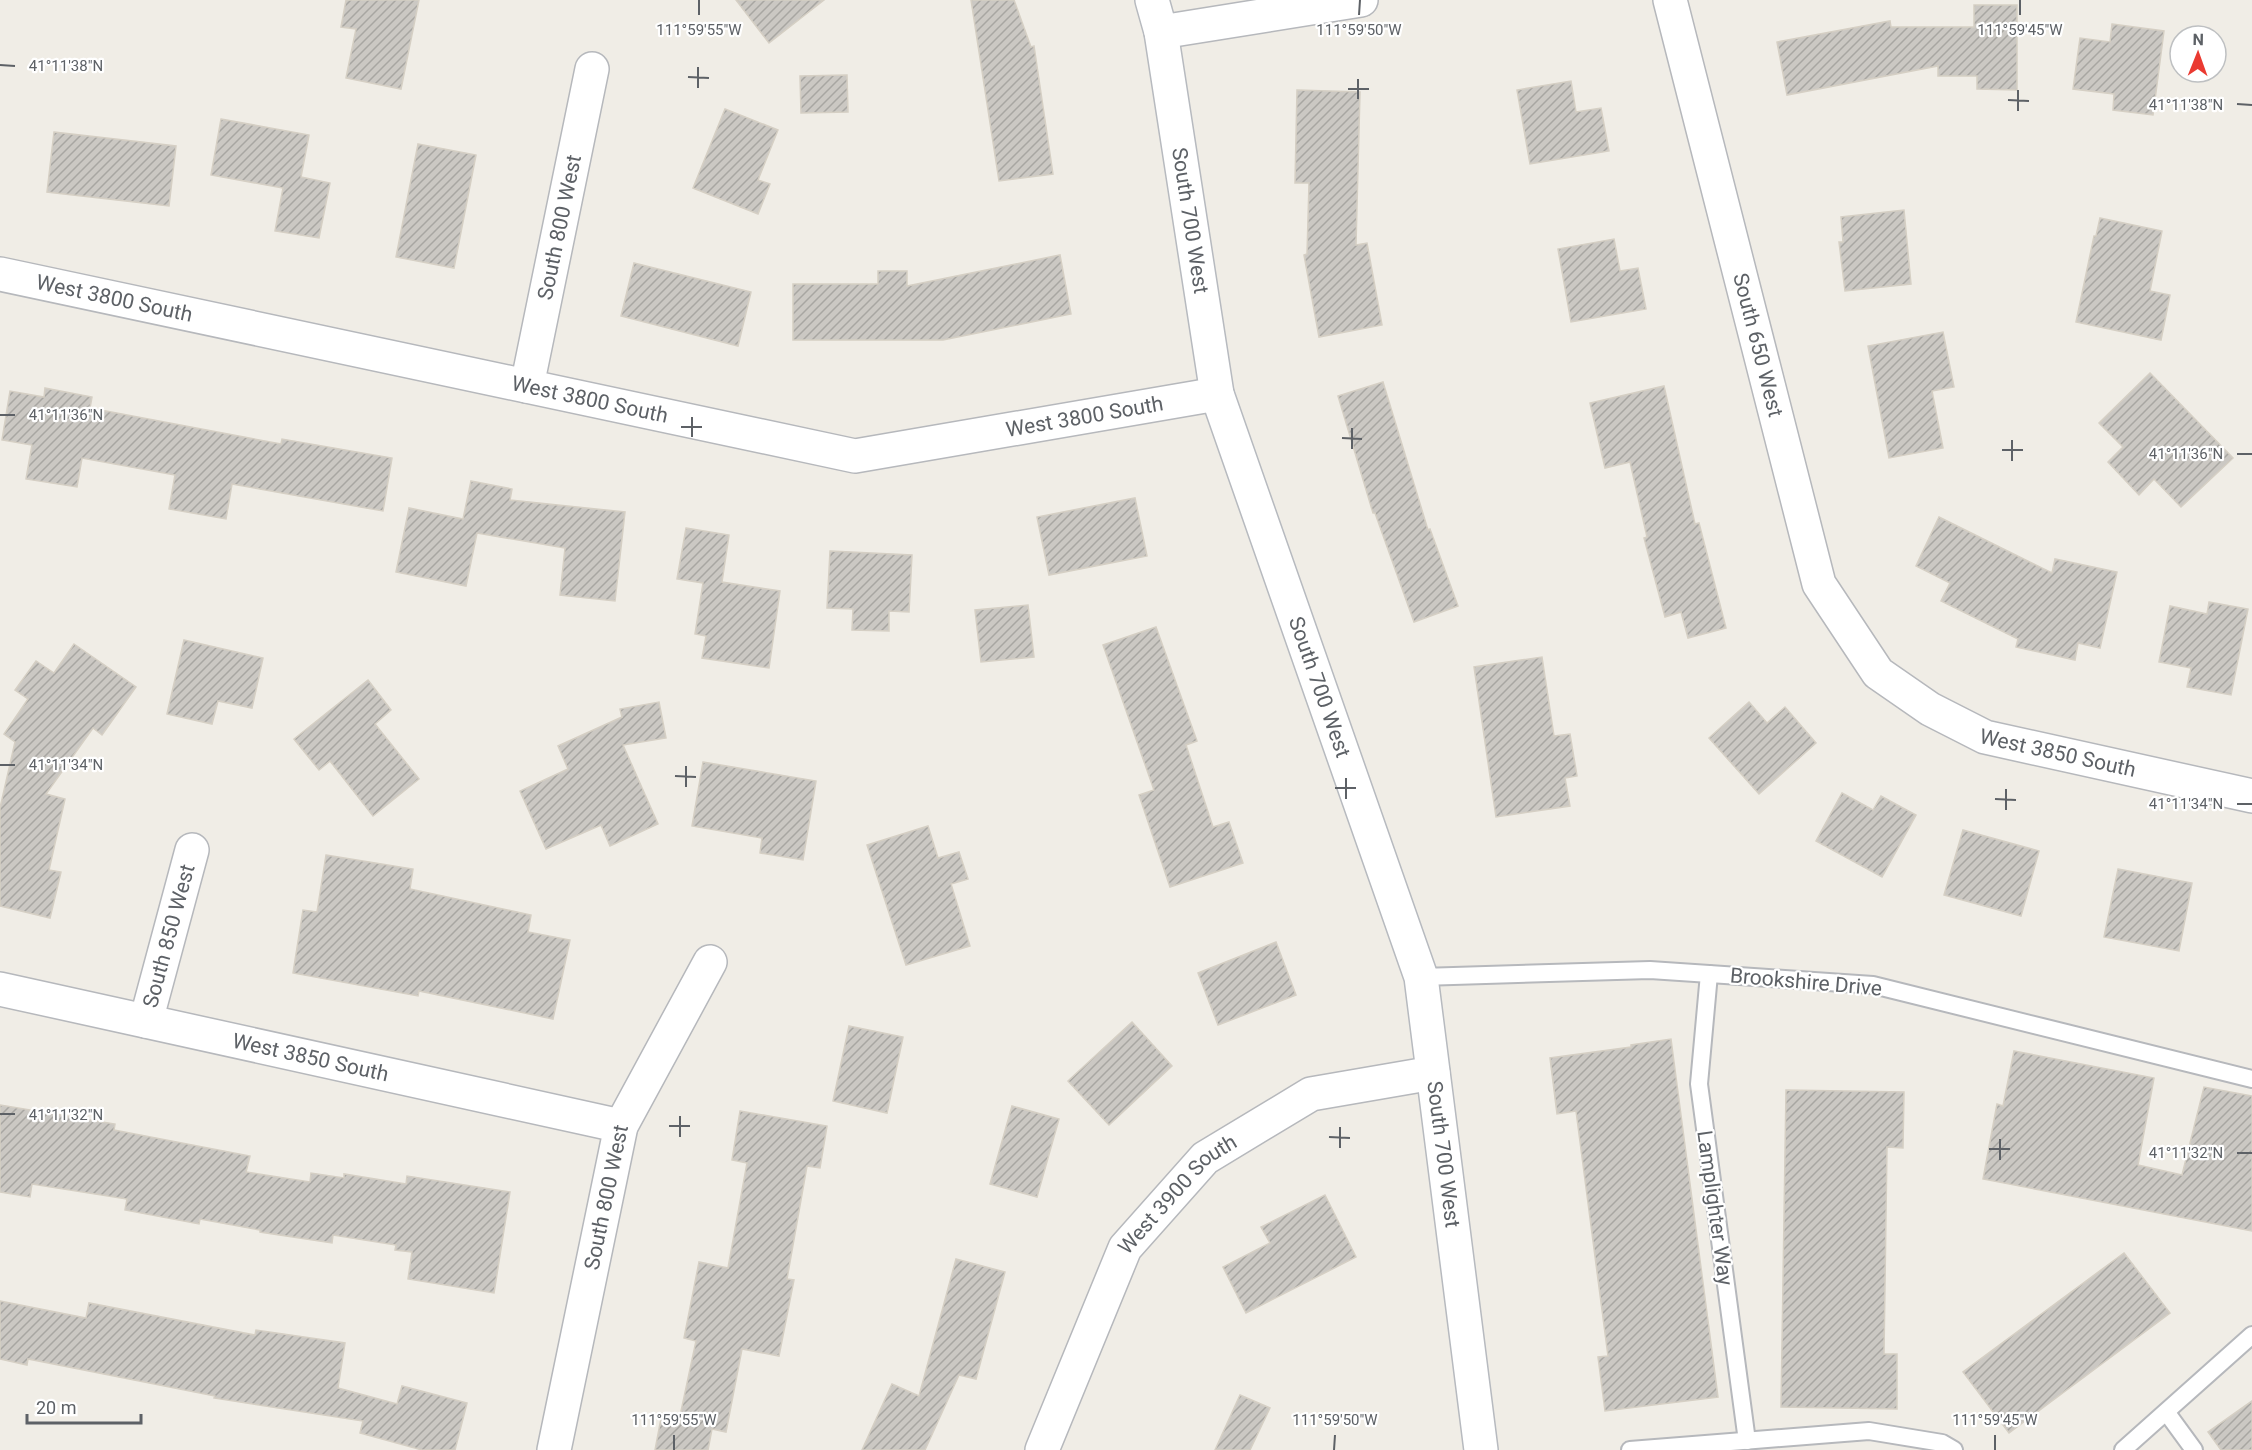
<svg xmlns="http://www.w3.org/2000/svg" width="2252" height="1450" font-family="Roboto,sans-serif">
  <style>
    .building { fill: url(#building-hatch); stroke: #d5cfc4; stroke-width: 1.5 }
    .lines { fill: none; stroke-linecap: round; stroke-linejoin: round }
    .lane-casing { stroke: #b6b8bc; stroke-width: 20 }
    .street-casing { stroke: #b6b8bc; stroke-width: 36 }
    .secondary-casing { stroke: #b7babf; stroke-width: 36 }
    .lane { stroke: #fff; stroke-width: 16 }
    .street { stroke: #fff; stroke-width: 33 }
    .secondary { stroke: #fff; stroke-width: 33 }
    .ticks { fill: none; stroke: #5d6166; stroke-width: 2 }
    .labels { text-anchor: middle; dominant-baseline: central; stroke-width: 4.5; stroke-linejoin: round; paint-order: stroke }
    .street-label { font-size: 21px; fill: #5d6166; stroke: #fff }
    .ticks-label { font-size: 15px; text-anchor: middle; fill: #5d6166; stroke: #fff; stroke-width: 4.5; stroke-linejoin: round; paint-order: stroke }
  </style>
  <defs>
    <pattern id="building-hatch" width="6" height="6" patternUnits="userSpaceOnUse" patternTransform="scale(1.5)"><rect width="6" height="6" fill="#cbc8c3"/><path d="M-1 1l2-2M0 6l6-6M5 7l2-2" fill="none" stroke="#a8a6a2"/></pattern>
  </defs>
  <rect width="100%" height="100%" fill="#f0ede6"/>
  <g class="building">
    <path d="M 346,0 L 419,0 L 401,89 L 346,78 L 356,29 L 341,27 Z"/>
    <path d="M 736,0 L 824,0 L 769,43 Z"/>
    <path d="M 971,0 L 1014,0 L 1031,47 L 1034,46 L 1053,174 L 999,181 Z"/>
    <path d="M 1974,5 L 2017,5 L 2017,90 L 1977,89 L 1977,76 L 1938,76 L 1938,66 L 1787,95 L 1777,42 L 1890,21 L 1891,27 L 1974,27 Z"/>
    <path d="M 2112,24 L 2164,31 L 2153,115 L 2113,110 L 2114,94 L 2073,89 L 2080,38 L 2110,42 Z"/>
    <path d="M 847,75 L 848,112 L 801,113 L 800,76 Z"/>
    <path d="M 1571,81 L 1576,112 L 1601,108 L 1609,151 L 1530,164 L 1517,90 Z"/>
    <path d="M 1297,90 L 1360,92 L 1356,245 L 1367,243 L 1382,325 L 1319,337 L 1304,255 L 1307,254 L 1309,183 L 1295,183 Z"/>
    <path d="M 725,109 L 778,130 L 758,180 L 770,184 L 758,214 L 693,188 Z"/>
    <path d="M 221,119 L 309,135 L 301,177 L 330,183 L 319,238 L 275,231 L 283,188 L 211,175 Z"/>
    <path d="M 54,132 L 176,146 L 169,206 L 47,192 Z"/>
    <path d="M 418,144 L 476,155 L 454,268 L 396,257 Z"/>
    <path d="M 1904,210 L 1911,284 L 1845,291 L 1839,242 L 1843,242 L 1841,217 Z"/>
    <path d="M 2100,218 L 2162,231 L 2150,291 L 2170,295 L 2161,340 L 2076,322 L 2094,236 L 2096,236 Z"/>
    <path d="M 1614,239 L 1620,271 L 1638,268 L 1646,309 L 1571,322 L 1558,249 Z"/>
    <path d="M 1060,255 L 1071,314 L 943,340 L 793,340 L 793,284 L 878,284 L 878,271 L 907,271 L 907,286 Z"/>
    <path d="M 634,263 L 751,292 L 738,346 L 621,316 Z"/>
    <path d="M 1943,332 L 1954,387 L 1932,391 L 1943,448 L 1889,458 L 1868,346 Z"/>
    <path d="M 2150,373 L 2233,458 L 2181,507 L 2154,479 L 2139,495 L 2108,462 L 2123,447 L 2099,423 Z"/>
    <path d="M 1383,382 L 1428,530 L 1430,529 L 1458,606 L 1414,622 L 1375,513 L 1373,513 L 1338,396 Z"/>
    <path d="M 1664,386 L 1695,524 L 1699,523 L 1726,628 L 1688,638 L 1681,612 L 1665,617 L 1644,538 L 1647,537 L 1630,462 L 1605,468 L 1590,403 Z"/>
    <path d="M 45,388 L 92,397 L 90,408 L 281,444 L 282,439 L 392,458 L 383,511 L 232,484 L 226,519 L 169,509 L 175,475 L 82,458 L 77,487 L 26,479 L 32,445 L 2,440 L 10,391 L 44,397 Z"/>
    <path d="M 471,481 L 512,489 L 510,500 L 625,512 L 615,601 L 560,595 L 565,548 L 477,533 L 466,586 L 396,572 L 409,508 L 463,519 Z"/>
    <path d="M 1135,498 L 1147,556 L 1049,575 L 1037,517 Z"/>
    <path d="M 1939,517 L 2052,573 L 2055,559 L 2117,572 L 2100,648 L 2078,643 L 2075,660 L 2016,647 L 2018,639 L 1941,601 L 1950,583 L 1916,566 Z"/>
    <path d="M 686,528 L 729,535 L 722,582 L 780,591 L 769,668 L 702,658 L 706,636 L 695,634 L 703,583 L 677,579 Z"/>
    <path d="M 830,551 L 912,555 L 909,612 L 889,611 L 889,631 L 852,630 L 853,609 L 827,608 Z"/>
    <path d="M 2209,602 L 2248,609 L 2231,695 L 2187,687 L 2191,668 L 2159,662 L 2170,606 L 2207,614 Z"/>
    <path d="M 1028,605 L 1034,657 L 981,662 L 975,610 Z"/>
    <path d="M 1156,627 L 1197,741 L 1186,745 L 1213,827 L 1229,822 L 1243,863 L 1170,887 L 1139,795 L 1154,790 L 1103,645 Z"/>
    <path d="M 184,640 L 263,658 L 252,708 L 218,701 L 212,724 L 167,714 Z"/>
    <path d="M 74,644 L 136,687 L 102,735 L 93,728 L 46,794 L 65,799 L 49,870 L 61,872 L 50,918 L 0,906 L 0,808 L 15,742 L 4,734 L 28,699 L 15,690 L 36,661 L 54,673 Z"/>
    <path d="M 1542,657 L 1554,736 L 1570,734 L 1577,776 L 1565,778 L 1570,806 L 1496,817 L 1474,667 Z"/>
    <path d="M 368,680 L 391,710 L 375,724 L 419,779 L 373,816 L 330,761 L 319,770 L 294,739 Z"/>
    <path d="M 659,702 L 666,738 L 623,745 L 658,824 L 610,846 L 601,825 L 546,849 L 520,791 L 568,769 L 558,746 L 622,717 L 620,709 Z"/>
    <path d="M 1749,702 L 1767,723 L 1785,707 L 1816,743 L 1759,794 L 1709,738 Z"/>
    <path d="M 703,762 L 816,781 L 803,860 L 760,853 L 762,838 L 692,826 Z"/>
    <path d="M 1842,793 L 1873,810 L 1881,796 L 1916,815 L 1882,877 L 1816,841 Z"/>
    <path d="M 928,826 L 938,858 L 959,852 L 968,879 L 951,884 L 970,946 L 906,965 L 867,845 Z"/>
    <path d="M 1963,830 L 2039,851 L 2021,916 L 1944,895 Z"/>
    <path d="M 326,855 L 413,869 L 410,889 L 531,915 L 528,932 L 570,940 L 553,1019 L 419,991 L 418,996 L 293,973 L 303,910 L 317,912 Z"/>
    <path d="M 2118,869 L 2192,883 L 2179,951 L 2104,937 Z"/>
    <path d="M 1276,942 L 1296,995 L 1218,1025 L 1198,973 Z"/>
    <path d="M 1132,1022 L 1172,1066 L 1109,1125 L 1068,1081 Z"/>
    <path d="M 849,1026 L 903,1037 L 887,1113 L 833,1101 Z"/>
    <path d="M 1671,1039 L 1718,1397 L 1605,1411 L 1598,1357 L 1608,1356 L 1576,1111 L 1557,1114 L 1550,1058 L 1631,1047 L 1631,1045 Z"/>
    <path d="M 2014,1051 L 2154,1078 L 2138,1165 L 2182,1175 L 2204,1087 L 2252,1096 L 2252,1231 L 1983,1179 L 1997,1104 L 2003,1106 Z"/>
    <path d="M 1786,1090 L 1904,1092 L 1903,1148 L 1887,1147 L 1884,1354 L 1897,1354 L 1897,1409 L 1781,1407 Z"/>
    <path d="M 0,1105 L 115,1124 L 114,1130 L 250,1156 L 246,1172 L 310,1182 L 311,1173 L 344,1178 L 344,1174 L 406,1184 L 407,1176 L 510,1192 L 494,1293 L 408,1279 L 412,1252 L 395,1250 L 396,1245 L 333,1235 L 332,1243 L 260,1232 L 260,1230 L 200,1219 L 199,1224 L 125,1210 L 127,1199 L 32,1184 L 30,1197 L 0,1192 Z"/>
    <path d="M 1012,1106 L 1059,1119 L 1037,1197 L 990,1184 Z"/>
    <path d="M 740,1111 L 827,1126 L 820,1168 L 807,1166 L 787,1279 L 794,1280 L 779,1356 L 742,1349 L 726,1432 L 712,1429 L 708,1450 L 655,1450 L 662,1413 L 680,1416 L 696,1341 L 684,1338 L 699,1262 L 728,1268 L 747,1163 L 732,1160 Z"/>
    <path d="M 1325,1195 L 1356,1257 L 1246,1313 L 1223,1267 L 1270,1243 L 1261,1227 Z"/>
    <path d="M 2124,1253 L 2170,1313 L 2009,1433 L 1963,1372 Z"/>
    <path d="M 956,1259 L 1005,1272 L 976,1379 L 959,1375 L 925,1450 L 862,1450 L 892,1384 L 919,1396 Z"/>
    <path d="M 0,1301 L 86,1318 L 89,1303 L 255,1335 L 256,1330 L 345,1343 L 338,1388 L 397,1404 L 402,1386 L 467,1403 L 455,1450 L 422,1450 L 360,1433 L 363,1421 L 214,1398 L 215,1396 L 28,1359 L 27,1365 L 0,1359 Z"/>
    <path d="M 1240,1395 L 1270,1408 L 1250,1450 L 1215,1450 Z"/>
    <path d="M 2252,1401 L 2252,1450 L 2221,1450 L 2208,1432 Z"/>
  </g>
  <g class="lines">
    <g class="lane-casing">
      <g id="lane">
        <path d="M 1709,974 L 1699,1084 L 1747,1441"/>
        <path d="M 1421,977 L 1650,970 L 1873,985 L 2252,1079"/>
        <path d="M 2167,1413 L 2194,1450"/>
        <path d="M 1630,1450 L 1869,1431 L 1942,1443 L 1954,1450"/>
        <path d="M 2123,1450 L 2252,1335"/>
      </g>
    </g>
    <g class="street-casing">
      <g id="street">
        <path id="s1" d="M 1670,0 L 1819,584 L 1878,673 L 1930,709 L 1985,737 L 2252,796"/>
        <path d="M 1161,32 L 1361,0"/>
        <path id="s2" d="M 0,274 L 855,456 L 1217,394"/>
        <path id="s3" d="M 527,386 L 592,69"/>
        <path id="s4" d="M 0,989 L 621,1126"/>
        <path id="s5" d="M 146,1021 L 192,850"/>
        <path id="s6" d="M 554,1450 L 621,1126 L 710,962"/>
        <path id="s7" d="M 1042,1450 L 1125,1248 L 1205,1158 L 1311,1094 L 1433,1073"/>
      </g>
    </g>
    <g class="secondary-casing">
      <g id="secondary">
        <path id="s8" d="M 1152,0 L 1161,32 L 1217,394 L 1421,977 L 1481,1450"/>
      </g>
    </g>
    <use href="#lane" class="lane"/>
    <use href="#street" class="street"/>
    <use href="#secondary" class="secondary"/>
  </g>
  <path class="ticks" d="M 699,15 L 699,0M 1359,15 L 1360,0M 2020,15 L 2020,0M 0,65 L 15,66M 688,77 L 709,78M 698,88 L 698,67M 1348,89 L 1369,89M 1358,99 L 1358,79M 2008,100 L 2029,101M 2237,104 L 2252,105M 2018,111 L 2018,90M 0,415 L 15,415M 681,427 L 702,427M 692,437 L 692,417M 1342,438 L 1362,439M 1352,449 L 1352,428M 2002,450 L 2023,450M 2237,454 L 2252,454M 2012,461 L 2012,440M 0,765 L 15,765M 675,776 L 696,777M 686,787 L 686,766M 1335,788 L 1356,788M 1346,799 L 1346,778M 1995,799 L 2016,800M 2237,804 L 2252,804M 2006,810 L 2006,789M 0,1114 L 15,1114M 669,1126 L 690,1126M 680,1137 L 680,1116M 1329,1137 L 1350,1138M 1340,1148 L 1340,1127M 1989,1149 L 2010,1149M 2237,1153 L 2252,1153M 2000,1160 L 2000,1139M 674,1450 L 674,1435M 1334,1450 L 1335,1435M 1995,1450 L 1995,1435"/>
  <g class="labels">
    <g class="street-label">
      <text stroke="none"><textPath href="#s8" startOffset="224">South 700 West</textPath></text>
      <text stroke="none"><textPath href="#s3" startOffset="162">South 800 West</textPath></text>
      <text stroke="none"><textPath href="#s2" startOffset="117">West 3800 South</textPath></text>
      <text stroke="none"><textPath href="#s1" startOffset="356">South 650 West</textPath></text>
      <text stroke="none"><textPath href="#s2" startOffset="603">West 3800 South</textPath></text>
      <text stroke="none"><textPath href="#s2" startOffset="1107">West 3800 South</textPath></text>
      <text stroke="none"><textPath href="#s8" startOffset="710">South 700 West</textPath></text>
      <text stroke="none"><textPath href="#s1" startOffset="909">West 3850 South</textPath></text>
      <text stroke="none"><textPath href="#s5" startOffset="88">South 850 West</textPath></text>
      <text transform="translate(1806 982) rotate(5)">Brookshire Drive</text>
      <text stroke="none"><textPath href="#s4" startOffset="318">West 3850 South</textPath></text>
      <text stroke="none"><textPath href="#s8" startOffset="1196">South 700 West</textPath></text>
      <text stroke="none"><textPath href="#s6" startOffset="258">South 800 West</textPath></text>
      <text stroke="none"><textPath href="#s7" startOffset="294">West 3900 South</textPath></text>
      <text transform="translate(1715 1208) rotate(82)">Lamplighter Way</text>
    </g>
  </g>
  <g class="ticks-label">
    <text x="699" y="35">111°59'55"W</text>
    <text x="1359" y="35">111°59'50"W</text>
    <text x="2020" y="35">111°59'45"W</text>
    <text x="66" y="71">41°11'38"N</text>
    <text x="2186" y="110">41°11'38"N</text>
    <text x="66" y="420">41°11'36"N</text>
    <text x="2186" y="459">41°11'36"N</text>
    <text x="66" y="770">41°11'34"N</text>
    <text x="2186" y="809">41°11'34"N</text>
    <text x="66" y="1120">41°11'32"N</text>
    <text x="2186" y="1158">41°11'32"N</text>
    <text x="674" y="1425">111°59'55"W</text>
    <text x="1335" y="1425">111°59'50"W</text>
    <text x="1995" y="1425">111°59'45"W</text>
  </g>
  <g transform="translate(2198 54) rotate(1)"><circle r="28" fill="#ffffff" stroke="#bec0c2" stroke-width="1.5"/>
  <path d="M0-4.5L10 22L0 15L-10 22Z" fill="#ea3a31"/>
  <text y="-9" font-size="16" font-weight="bold" text-anchor="middle" fill="#5d6166">N</text>
  </g>
  <path d="M27 1414v9h114v-9" fill="none" stroke="#5d6166" stroke-width="3"/>
  <text x="36" y="1414" font-size="18" fill="#5d6166" stroke="#ffffff" stroke-width="4.5" paint-order="stroke">20 m</text>
</svg>
